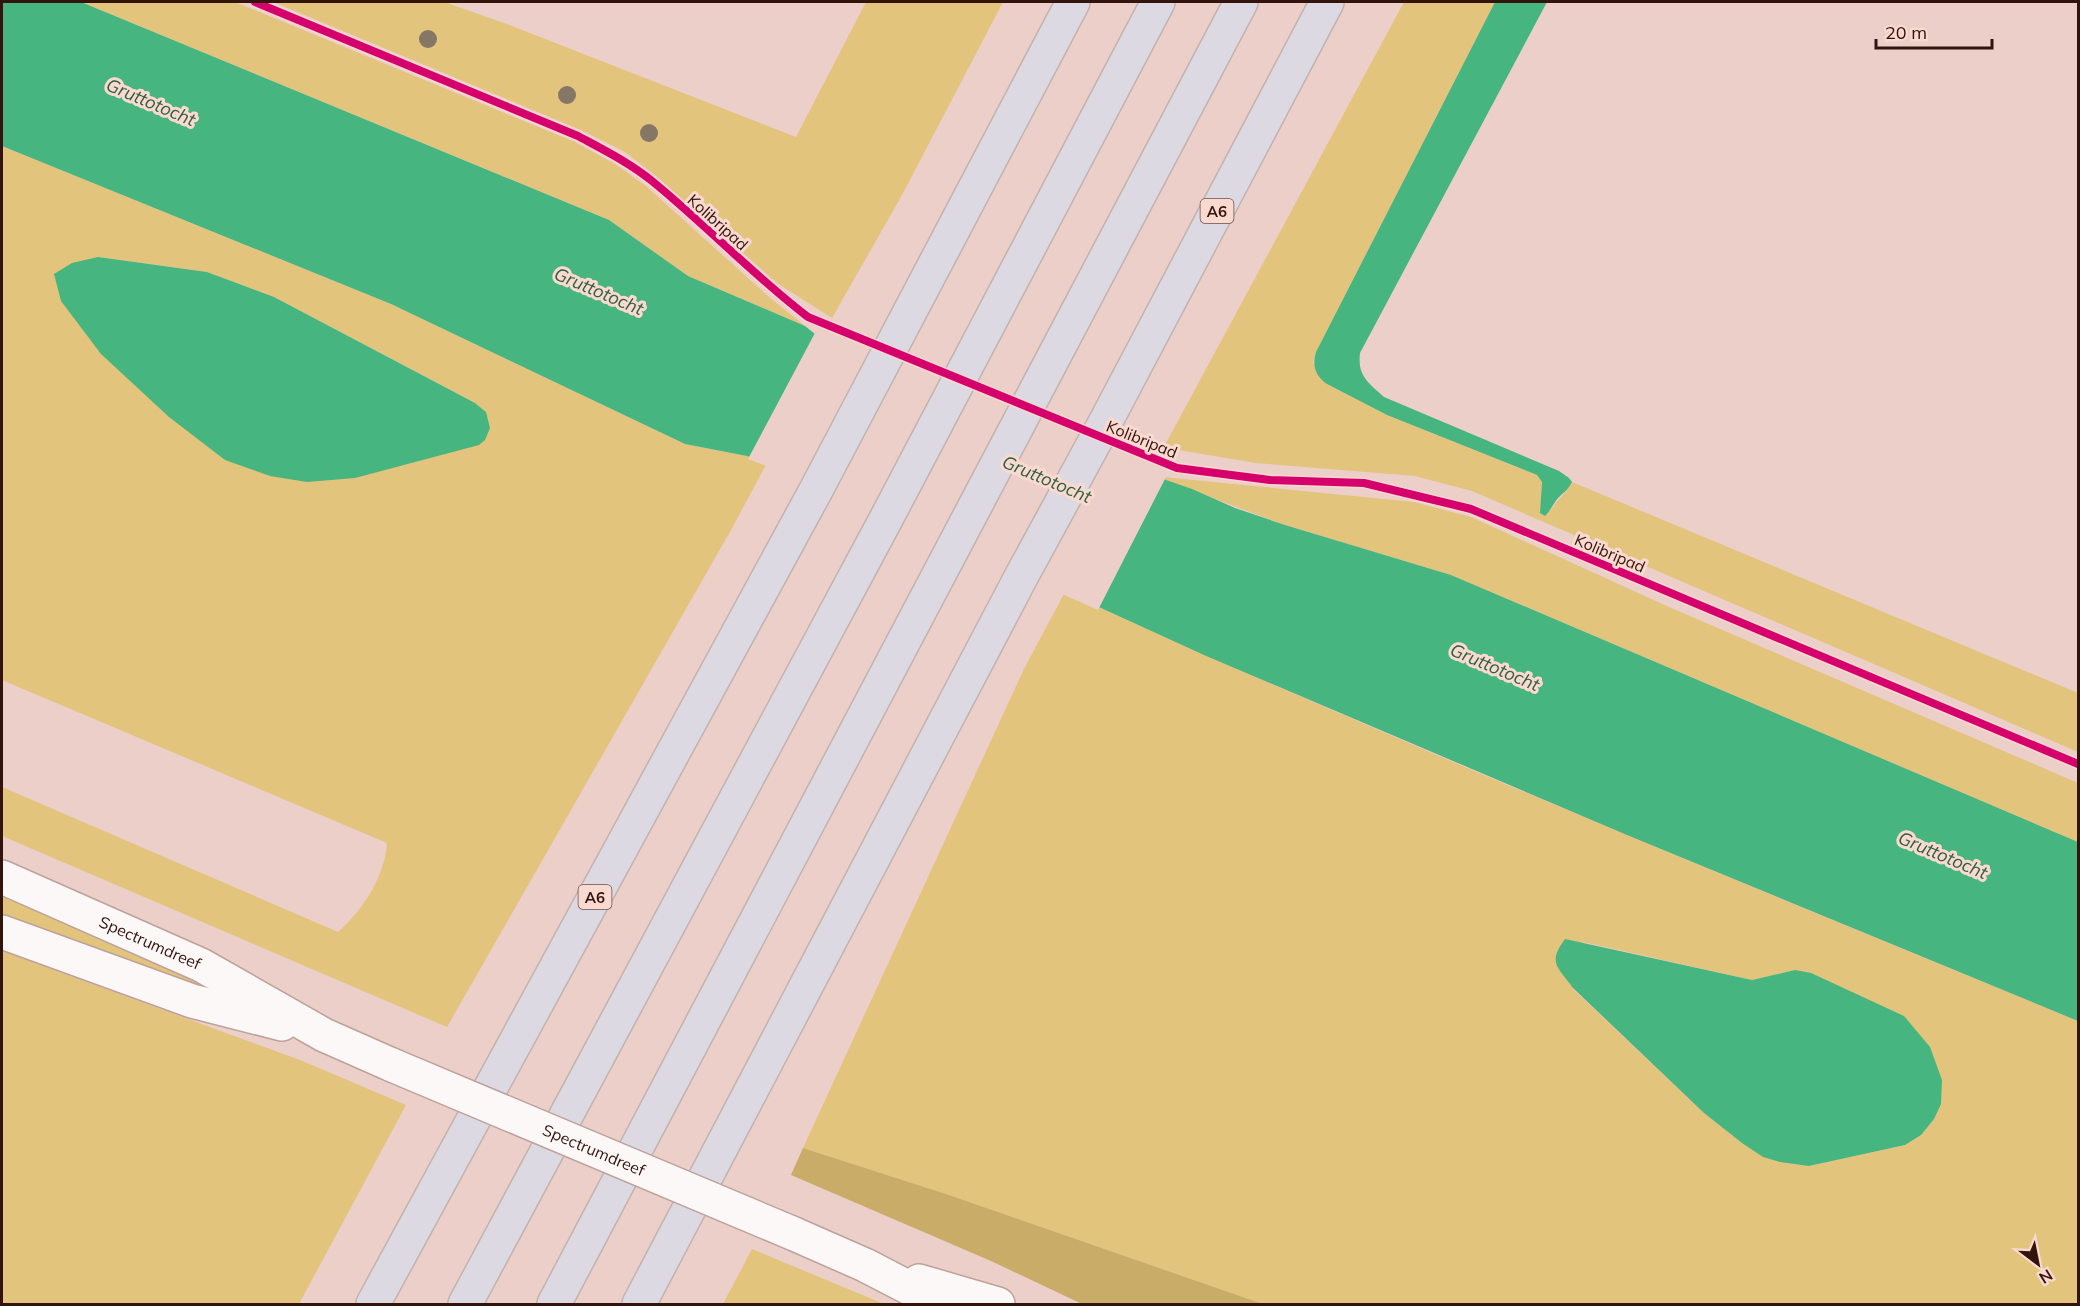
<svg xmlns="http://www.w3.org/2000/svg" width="2080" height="1306" font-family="Mulish,sans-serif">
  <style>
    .green { fill: #e2c47d; fill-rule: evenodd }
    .forest { fill: #c8ac68 }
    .water { fill: #46b57f }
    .pier { fill: #ebcfc8 }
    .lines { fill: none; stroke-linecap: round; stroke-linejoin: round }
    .secondary-casing { stroke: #bda29b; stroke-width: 36 }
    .highway-casing { stroke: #c3b2ae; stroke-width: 36 }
    .secondary { stroke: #fcf8f7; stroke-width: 33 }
    .highway { stroke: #dcd9e2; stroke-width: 33 }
    .secondary-bridge-casing { stroke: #bda29b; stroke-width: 36; stroke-linecap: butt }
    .secondary-bridge { stroke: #fcf8f7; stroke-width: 33 }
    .cycleway-casing { stroke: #fad9d0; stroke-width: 11 }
    .cycleway { stroke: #d6006c; stroke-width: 8 }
    .tree { fill: #867666 }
    .labels { text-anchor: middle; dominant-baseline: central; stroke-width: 6; stroke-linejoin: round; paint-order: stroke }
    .shield { fill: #fad9d0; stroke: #6e4f48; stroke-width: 1.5 }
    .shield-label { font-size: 15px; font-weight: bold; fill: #32140d }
    .street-label { font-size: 16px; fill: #32140d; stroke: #fad9d0 }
    .water-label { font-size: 18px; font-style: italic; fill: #2c6040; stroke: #fad9d0 }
  </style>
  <rect width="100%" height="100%" fill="#ebcfc8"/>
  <g class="green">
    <path d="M 81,2 L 235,2 L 575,142 L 615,164 L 646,186 L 769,297 L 805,326 L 688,276 L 609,220 Z"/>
    <path d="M 273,2 L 444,2 L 504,23 L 796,137 L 866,2 L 1003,2 L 902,195 L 832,318 L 777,283 L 656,176 L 625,152 L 581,130 Z"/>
    <path d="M 1404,2 L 1495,2 L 1316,352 L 1313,362 L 1327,384 L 1387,415 L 1537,475 L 1542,482 L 1540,513 L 1551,510 C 1556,500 1567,493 1572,482 L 2078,693 L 2078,752 L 1472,491 L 1415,476 L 1256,463 L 1178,450 L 1165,445 Z"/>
    <path d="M 2,146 L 391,304 L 685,444 L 747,456 L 767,463 L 731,530 L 447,1027 L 2,836 L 2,787 L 338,932 C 362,911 385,877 387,843 L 2,680 ZM 98,257 L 207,272 L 274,297 L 475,403 L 486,412 Z"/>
    <path d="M 1153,476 L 1414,502 L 1471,517 L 1669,607 L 2078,783 L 2078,842 L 1451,575 L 1285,525 Z"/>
    <path d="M 1065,592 C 1399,744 1739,881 2078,1021 L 2078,1304 L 1263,1304 L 949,1195 L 803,1148 L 1024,669 ZM 1583,942 L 1752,980 L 1795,970 L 1921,1135 L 1905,1145 L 1810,1166 L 1742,1143 L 1704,1113 L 1573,989 Z"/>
    <path d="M 2,891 L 236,997 L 2,928 Z"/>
    <path d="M 2,951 L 300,1060 L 406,1105 L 299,1304 L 2,1304 Z"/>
    <path d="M 752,1249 L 884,1304 L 723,1304 Z"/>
  </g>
  <path class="forest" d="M 803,1148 L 949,1195 L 1263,1304 L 1082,1304 L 991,1261 L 791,1175 Z"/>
  <g class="water">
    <path d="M 2,2 L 81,2 L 609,220 L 688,276 L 805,326 L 830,346 L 1056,442 L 1192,489 L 1235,508 L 1285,525 L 1451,575 L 2078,842 L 2078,1021 L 1627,835 L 1204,655 L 996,560 L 767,463 L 747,456 L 685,444 L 391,304 L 2,146 Z"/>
    <path d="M 1495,2 L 1547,2 L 1360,353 C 1357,376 1369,383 1384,397 L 1559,471 L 1569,478 L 1572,482 C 1568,490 1564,492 1558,498 C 1553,504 1551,510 1545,516 L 1540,513 L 1542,482 L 1537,475 L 1387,415 L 1327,384 C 1315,376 1312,365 1316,352 Z"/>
    <path d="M 98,257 L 207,272 L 274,297 L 475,403 L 486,412 L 490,428 L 485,440 L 479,445 L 355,478 L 307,482 L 270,476 L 225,460 L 169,417 L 101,354 L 61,301 L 54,274 L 72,263 Z"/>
    <path d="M 1565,939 L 1752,980 L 1795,970 L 1811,973 L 1904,1016 L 1930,1047 L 1942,1080 L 1941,1104 L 1934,1119 L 1921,1135 L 1905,1145 L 1809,1166 L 1780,1162 L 1763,1157 L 1742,1143 L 1704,1113 L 1573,988 C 1558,967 1547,963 1565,939 Z"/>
  </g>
  <path class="pier" d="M 816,331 L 832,344 L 1057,439 L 1129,459 L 1155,474 L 1166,477 L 1098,610 L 835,493 L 748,459 Z"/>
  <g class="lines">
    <g class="secondary-casing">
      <g id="secondary">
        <path id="s1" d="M 2,877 L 201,965 L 324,1035 L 392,1065"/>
        <path d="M 2,932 L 192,1001 L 282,1024"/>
        <path d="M 792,1233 L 865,1265 L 940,1304"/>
        <path d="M 919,1281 L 998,1304"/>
      </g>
    </g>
    <g class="highway-casing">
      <g id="highway">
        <path d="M 373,1304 L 816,490 L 1073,2"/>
        <path d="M 465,1304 L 886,519 L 1158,2"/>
        <path d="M 554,1304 L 1241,2"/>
        <path d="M 639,1304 L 1021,577 L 1106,421 L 1327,2"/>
      </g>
    </g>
    <use href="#secondary" class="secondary"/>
    <use href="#highway" class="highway"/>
    <g class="secondary-bridge-casing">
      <g id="secondary-bridge">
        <path id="s2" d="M 392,1065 L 792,1233"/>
      </g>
    </g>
    <use href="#secondary-bridge" class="secondary-bridge"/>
    <g class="cycleway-casing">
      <path id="cycleway" d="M 255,2 L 578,136 C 604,150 630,163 652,181 C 706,225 753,275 808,317 L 1177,468 L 1270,480 L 1364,483 L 1471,509 L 2078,764"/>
    </g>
    <use href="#cycleway" class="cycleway"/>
  </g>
  <g class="tree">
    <circle cx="428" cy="39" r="9"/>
    <circle cx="567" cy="95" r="9"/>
    <circle cx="649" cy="133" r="9"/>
  </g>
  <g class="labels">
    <g class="shield">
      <rect x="1200.5" y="199" width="33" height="24" rx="4.5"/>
      <rect x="578.5" y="885" width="33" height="24" rx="4.5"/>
    </g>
    <g class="shield-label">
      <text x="1217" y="211">A6</text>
      <text x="595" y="897">A6</text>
    </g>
    <g class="street-label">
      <text transform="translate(718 222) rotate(42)">Kolibripad</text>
      <text transform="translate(1142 439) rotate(22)">Kolibripad</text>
      <text transform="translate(1610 553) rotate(23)">Kolibripad</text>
      <text stroke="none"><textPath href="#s1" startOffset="162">Spectrumdreef</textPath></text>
      <text stroke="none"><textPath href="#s2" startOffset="219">Spectrumdreef</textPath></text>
    </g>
    <g class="water-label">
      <text transform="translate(151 102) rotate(23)">Gruttotocht</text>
      <text transform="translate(599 291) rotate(23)">Gruttotocht</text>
      <text transform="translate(1047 479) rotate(23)">Gruttotocht</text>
      <text transform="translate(1495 667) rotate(23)">Gruttotocht</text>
      <text transform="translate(1943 855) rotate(23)">Gruttotocht</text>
    </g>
  </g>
  <rect width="2080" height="1306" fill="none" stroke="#32140d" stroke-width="6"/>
  <g transform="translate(2038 1264) rotate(148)" stroke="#fad9d0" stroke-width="4.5" paint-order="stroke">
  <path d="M0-4.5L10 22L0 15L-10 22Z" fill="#32140d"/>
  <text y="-9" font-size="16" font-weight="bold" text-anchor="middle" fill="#32140d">N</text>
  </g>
  <path d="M1876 39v9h116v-9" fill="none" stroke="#32140d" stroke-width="3"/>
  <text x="1885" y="39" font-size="18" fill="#32140d" stroke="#fad9d0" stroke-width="4.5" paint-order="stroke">20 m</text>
</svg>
